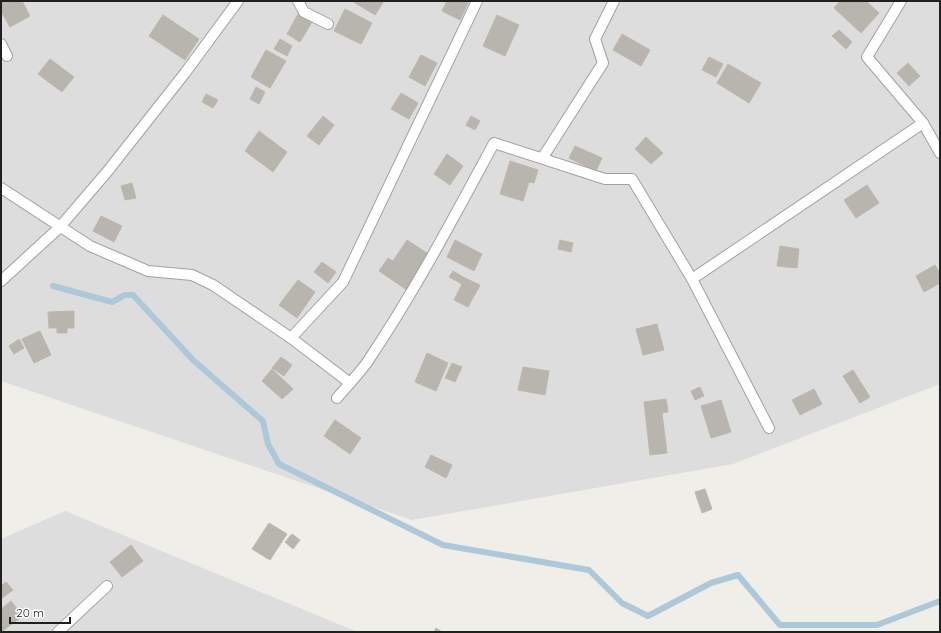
<svg xmlns="http://www.w3.org/2000/svg" width="941" height="633" font-family="Quicksand,sans-serif">
  <style>
    .residential { fill: #dedddd }
    .lines { fill: none; stroke-linecap: round; stroke-linejoin: round }
    .stream { stroke: #adc8d8; stroke-width: 6 }
    .building { fill: #b8b4ae; stroke: #bfb7ac }
    .lane-casing { stroke: #a1a1a1; stroke-width: 12 }
    .lane { stroke: #fff; stroke-width: 10 }
  </style>
  <rect width="100%" height="100%" fill="#efeee8"/>
  <g class="residential">
    <path d="M 1,1 L 940,1 L 940,384 L 733,464 L 412,520 L 1,381 Z"/>
    <path d="M 65,511 L 331,621 L 358,632 L 1,632 L 1,539 Z"/>
  </g>
  <g class="lines">
    <path class="stream" d="M 53,286 L 112,302 L 125,295 L 133,295 L 193,360 L 263,421 L 268,444 L 279,464 L 443,545 L 589,570 L 622,603 L 648,616 L 711,583 L 738,575 L 780,625 L 877,625 L 940,601"/>
  </g>
  <g class="building">
    <path d="M 1,1 L 22,1 L 30,16 L 10,27 L 1,11 Z"/>
    <path d="M 352,1 L 384,1 L 375,15 Z"/>
    <path d="M 447,1 L 469,1 L 460,20 L 442,11 Z"/>
    <path d="M 840,1 L 866,1 L 879,13 L 861,33 L 834,8 Z"/>
    <path d="M 345,9 L 372,23 L 361,44 L 334,31 Z"/>
    <path d="M 298,14 L 312,22 L 300,42 L 287,34 Z"/>
    <path d="M 163,15 L 199,39 L 185,60 L 149,36 Z"/>
    <path d="M 497,15 L 519,25 L 505,56 L 483,46 Z"/>
    <path d="M 839,30 L 852,42 L 846,49 L 832,36 Z"/>
    <path d="M 622,34 L 650,50 L 641,66 L 613,50 Z"/>
    <path d="M 280,39 L 292,46 L 287,56 L 274,49 Z"/>
    <path d="M 266,50 L 286,61 L 270,88 L 251,77 Z"/>
    <path d="M 421,55 L 437,63 L 425,86 L 409,77 Z"/>
    <path d="M 709,57 L 723,64 L 716,77 L 702,70 Z"/>
    <path d="M 50,59 L 74,77 L 62,92 L 38,74 Z"/>
    <path d="M 908,63 L 920,76 L 909,86 L 897,73 Z"/>
    <path d="M 728,64 L 761,83 L 749,103 L 717,83 Z"/>
    <path d="M 256,87 L 265,92 L 259,104 L 250,99 Z"/>
    <path d="M 401,93 L 418,103 L 409,119 L 391,109 Z"/>
    <path d="M 206,94 L 218,100 L 213,108 L 202,102 Z"/>
    <path d="M 323,116 L 334,125 L 319,145 L 307,136 Z"/>
    <path d="M 471,116 L 480,121 L 475,130 L 466,125 Z"/>
    <path d="M 259,131 L 287,152 L 273,172 L 245,151 Z"/>
    <path d="M 646,137 L 663,153 L 651,164 L 635,149 Z"/>
    <path d="M 575,146 L 602,158 L 596,171 L 569,158 Z"/>
    <path d="M 447,154 L 463,166 L 450,185 L 434,174 Z"/>
    <path d="M 510,161 L 538,170 L 534,183 L 529,182 L 523,201 L 500,194 Z"/>
    <path d="M 132,183 L 136,198 L 125,200 L 121,186 Z"/>
    <path d="M 867,185 L 879,203 L 856,218 L 844,200 Z"/>
    <path d="M 101,216 L 122,226 L 114,242 L 93,231 Z"/>
    <path d="M 407,240 L 430,255 L 407,290 L 379,271 L 388,258 L 393,261 Z"/>
    <path d="M 455,240 L 482,254 L 474,271 L 447,257 Z"/>
    <path d="M 560,240 L 573,243 L 571,252 L 558,249 Z"/>
    <path d="M 780,246 L 799,249 L 797,268 L 777,266 Z"/>
    <path d="M 322,262 L 336,272 L 328,283 L 314,272 Z"/>
    <path d="M 935,265 L 940,273 L 940,283 L 924,292 L 916,276 Z"/>
    <path d="M 453,271 L 465,278 L 462,284 L 449,277 Z"/>
    <path d="M 465,278 L 480,285 L 468,307 L 454,300 Z"/>
    <path d="M 298,280 L 315,292 L 297,318 L 279,305 Z"/>
    <path d="M 74,311 L 74,328 L 67,328 L 67,333 L 57,333 L 57,328 L 49,328 L 48,312 Z"/>
    <path d="M 657,324 L 664,350 L 643,355 L 636,329 Z"/>
    <path d="M 40,331 L 51,355 L 34,363 L 22,339 Z"/>
    <path d="M 19,339 L 24,348 L 14,354 L 9,346 Z"/>
    <path d="M 427,353 L 448,363 L 436,391 L 415,382 Z"/>
    <path d="M 281,357 L 292,365 L 284,376 L 272,368 Z"/>
    <path d="M 452,363 L 462,367 L 455,382 L 445,378 Z"/>
    <path d="M 523,367 L 549,371 L 545,395 L 518,390 Z"/>
    <path d="M 272,369 L 293,389 L 282,399 L 262,381 Z"/>
    <path d="M 853,370 L 870,397 L 860,403 L 843,376 Z"/>
    <path d="M 700,387 L 704,396 L 695,400 L 691,391 Z"/>
    <path d="M 814,389 L 822,404 L 800,415 L 792,400 Z"/>
    <path d="M 666,399 L 668,412 L 662,413 L 667,453 L 650,455 L 644,402 Z"/>
    <path d="M 721,400 L 731,432 L 711,438 L 701,406 Z"/>
    <path d="M 335,420 L 361,438 L 350,454 L 324,436 Z"/>
    <path d="M 431,455 L 452,465 L 446,478 L 425,467 Z"/>
    <path d="M 705,489 L 712,509 L 702,513 L 695,492 Z"/>
    <path d="M 269,523 L 287,534 L 270,560 L 252,549 Z"/>
    <path d="M 292,534 L 300,540 L 293,549 L 285,542 Z"/>
    <path d="M 131,545 L 143,561 L 122,577 L 110,562 Z"/>
    <path d="M 6,582 L 13,590 L 2,598 L 1,586 Z"/>
    <path d="M 11,601 L 23,616 L 1,632 L 1,609 Z"/>
    <path d="M 436,628 L 442,632 L 434,632 Z"/>
  </g>
  <g class="lines">
    <g class="lane-casing">
      <g id="lane">
        <path d="M 298,1 L 304,12 L 328,24"/>
        <path d="M 1,44 L 7,56"/>
        <path d="M 923,123 L 940,153"/>
        <path d="M 543,157 L 603,63 L 595,39 L 614,1"/>
        <path d="M 1,188 L 90,246 L 148,271 L 192,275 L 213,285 L 291,338 L 350,383"/>
        <path d="M 692,279 L 923,123 L 867,57 L 901,1"/>
        <path d="M 1,281 L 59,228 L 107,172 L 185,73 L 238,1"/>
        <path d="M 291,338 L 343,282 L 477,1"/>
        <path d="M 337,398 C 347,386 359,374 368,361 C 415,291 454,217 494,143 L 605,179 L 632,179 L 692,279 L 769,428"/>
        <path d="M 58,632 L 107,586"/>
      </g>
    </g>
    <use href="#lane" class="lane"/>
  </g>
  <rect width="941" height="633" fill="none" stroke="#202020" stroke-width="4"/>
  <path d="M10 617v6h60v-6" fill="none" stroke="#202020" stroke-width="2"/>
  <text x="16" y="617" font-size="12" fill="#202020" stroke="#ffffff" stroke-width="3" paint-order="stroke">20 m</text>
</svg>
